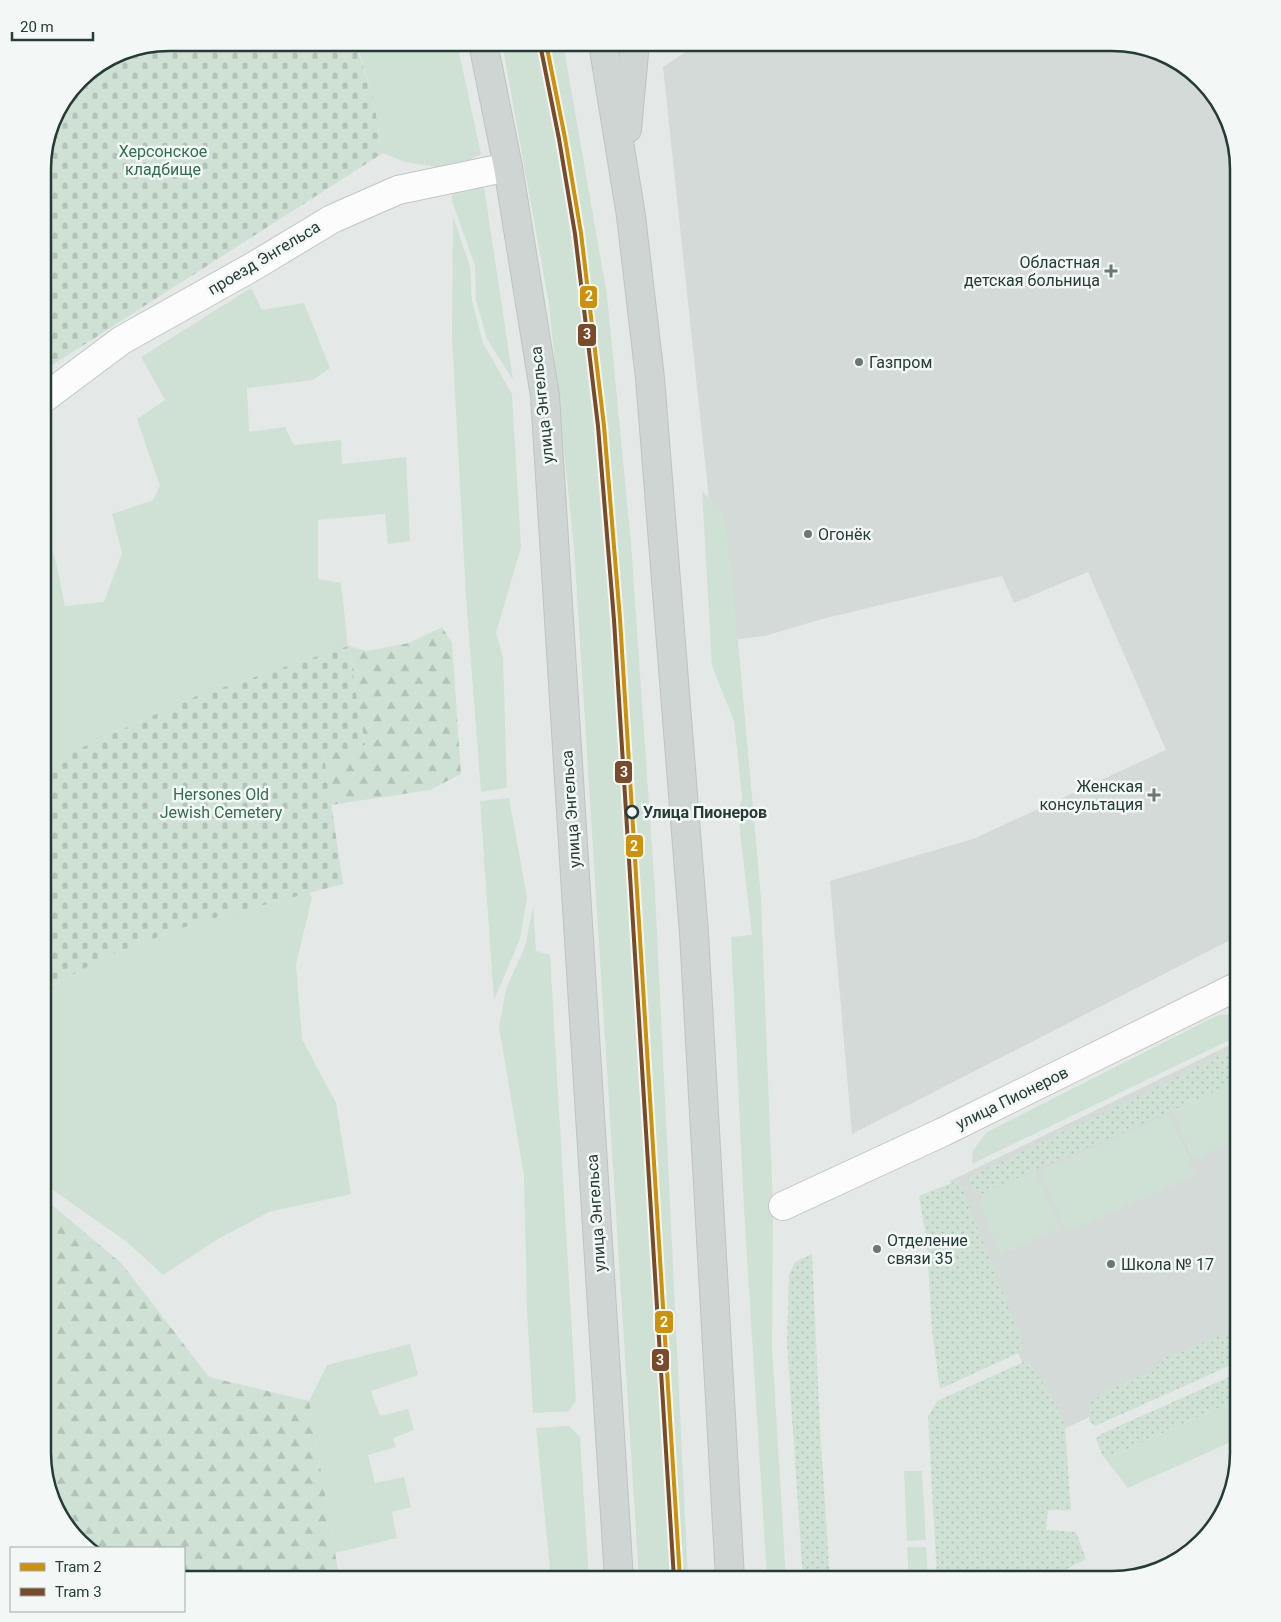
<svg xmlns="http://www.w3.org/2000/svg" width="1281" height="1622" font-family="Roboto,sans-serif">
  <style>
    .built { fill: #d3dad7 }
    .green { fill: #cfe1d5 }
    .forest { fill: url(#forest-firs) }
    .cemetery { fill: url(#cemetery-stones) }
    .park { fill: url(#park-dots) }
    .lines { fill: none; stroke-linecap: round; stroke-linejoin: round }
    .minor-casing { stroke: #c1c6c4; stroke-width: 30 }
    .major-casing { stroke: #bdc5c3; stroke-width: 30 }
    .minor { stroke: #fbfcfb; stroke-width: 28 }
    .major { stroke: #ced5d3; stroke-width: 28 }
    .tram-1-casing { stroke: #f3f8f6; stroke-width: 8 }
    .tram-2-casing { stroke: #f3f8f6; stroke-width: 8 }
    .tram-1 { stroke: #cd910b; stroke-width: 4 }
    .tram-2 { stroke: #7a4b2a; stroke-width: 4 }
    .poi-dot { fill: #677875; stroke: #f3f8f6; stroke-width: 2 }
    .stop-dot { fill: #f3f8f6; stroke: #243b37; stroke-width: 2.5 }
    .labels { text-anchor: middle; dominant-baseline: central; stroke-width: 5; stroke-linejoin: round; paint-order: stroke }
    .park-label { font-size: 16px; fill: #316f4e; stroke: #f3f8f6 }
    .street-label { font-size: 16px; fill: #243b37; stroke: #f3f8f6 }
    .poi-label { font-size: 16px; fill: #243b37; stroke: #f3f8f6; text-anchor: start }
    .stop-label { font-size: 16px; font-weight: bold; fill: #243b37; stroke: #f3f8f6; text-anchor: start }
    .rim { fill: none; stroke: #243b37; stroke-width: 2.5 }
    .line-badge { stroke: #f3f8f6; stroke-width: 2 }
    .badge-label { font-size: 14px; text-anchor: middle; font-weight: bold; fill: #fff }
  </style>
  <defs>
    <pattern id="forest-firs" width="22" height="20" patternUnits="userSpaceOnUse" patternTransform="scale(1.25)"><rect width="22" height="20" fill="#cfe1d5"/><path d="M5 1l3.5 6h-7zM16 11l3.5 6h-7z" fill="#b2c2b7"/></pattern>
    <pattern id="cemetery-stones" width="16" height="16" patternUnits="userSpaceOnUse" patternTransform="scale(1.25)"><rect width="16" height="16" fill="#cfe1d5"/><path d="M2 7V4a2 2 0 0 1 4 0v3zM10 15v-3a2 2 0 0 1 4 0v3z" fill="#b2c2b7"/></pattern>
    <pattern id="park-dots" width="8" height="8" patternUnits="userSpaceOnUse" patternTransform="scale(1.25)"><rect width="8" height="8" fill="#cfe1d5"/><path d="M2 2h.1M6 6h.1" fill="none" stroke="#b2c2b7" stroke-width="1.8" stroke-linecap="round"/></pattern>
  </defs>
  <rect width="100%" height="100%" fill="#e4e9e7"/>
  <g class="built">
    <path d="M 700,43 L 1120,43 L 1175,59 L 1217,99 L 1238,169 L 1238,936 L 852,1134 L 830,881 L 973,839 L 1166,750 L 1088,572 L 1014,603 L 1002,576 L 822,619 L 765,636 L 724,641 L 663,67 Z"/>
    <path d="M 1238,1041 L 1238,1348 L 1055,1433 L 1016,1349 L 950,1181 Z"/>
  </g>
  <g class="green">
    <path d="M 361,43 L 457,43 L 481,154 L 451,169 L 405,162 L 383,153 L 372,93 L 357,46 Z"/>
    <path d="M 502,43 L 563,43 L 607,295 L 631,543 L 655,891 L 688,1579 L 639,1579 L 574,548 L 549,304 Z"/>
    <path d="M 483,180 L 513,380 L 487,339 L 476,301 L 475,266 L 452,201 L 452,187 Z"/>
    <path d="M 453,216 L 470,267 L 472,300 L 483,343 L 512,394 L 521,547 L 496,633 L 503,657 L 507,788 L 481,792 L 466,598 L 452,337 Z"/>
    <path d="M 251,288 L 262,310 L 304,303 L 330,368 L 313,380 L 247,388 L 249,432 L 285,427 L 294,445 L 341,440 L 342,464 L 406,457 L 410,541 L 388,544 L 385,514 L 318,520 L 318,579 L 341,583 L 348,646 L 194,697 L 43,765 L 43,520 L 56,562 L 65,606 L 104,602 L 122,553 L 112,514 L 153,500 L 160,486 L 137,419 L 165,400 L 141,357 Z"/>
    <path d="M 702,491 L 719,507 L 725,521 L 735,606 L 761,898 L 773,1208 L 772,1346 L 786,1579 L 767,1579 L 744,1208 L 731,937 L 752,935 L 738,814 L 742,797 L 734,721 L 712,666 Z"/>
    <path d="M 509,798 L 527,897 L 520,939 L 494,1000 L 480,801 Z"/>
    <path d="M 309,892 L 312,898 L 296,964 L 302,1039 L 336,1103 L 351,1194 L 269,1212 L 218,1239 L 163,1275 L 127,1242 L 43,1183 L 43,991 L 107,956 L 199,922 Z"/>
    <path d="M 533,907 L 536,951 L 550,955 L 576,1401 L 569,1411 L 533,1413 L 527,1311 L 524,1176 L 499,1027 L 506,989 L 525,947 Z"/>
    <path d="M 1226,1014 C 1239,1017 1238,1023 1238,1036 L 972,1164 L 973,1150 L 987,1132 L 1216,1016 Z"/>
    <path d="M 1238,1078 L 1238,1140 L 1193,1160 L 1172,1110 Z"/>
    <path d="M 1169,1114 L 1196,1175 L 1067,1232 L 1040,1171 Z"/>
    <path d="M 1035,1171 L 1059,1228 L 1000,1255 L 980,1204 L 981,1195 Z"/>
    <path d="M 410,1344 L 418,1375 L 371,1391 L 380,1416 L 408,1409 L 414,1430 L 393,1438 L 396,1447 L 368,1455 L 375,1483 L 404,1477 L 411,1507 L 392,1512 L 397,1538 L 335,1553 L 309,1401 L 327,1365 Z"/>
    <path d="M 1238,1399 L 1238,1439 L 1128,1488 L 1103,1456 L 1112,1456 Z"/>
    <path d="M 569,1426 L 580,1437 L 589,1579 L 551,1579 L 536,1428 Z"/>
    <path d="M 904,1471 L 922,1471 L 926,1540 L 907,1541 Z"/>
    <path d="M 907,1547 L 926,1547 L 928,1579 L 909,1579 Z"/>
  </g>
  <g class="forest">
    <path d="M 442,627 L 452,643 L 461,774 L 430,790 L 331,805 L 324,754 L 365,745 L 348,646 L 367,651 L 409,643 Z"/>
    <path d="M 43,1197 L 122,1264 L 209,1377 L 309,1401 L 339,1576 L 366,1574 L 367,1579 L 184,1579 L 184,1548 L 92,1548 L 64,1523 L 43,1453 Z"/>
  </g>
  <g class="cemetery">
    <path d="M 169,43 L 355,43 L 372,93 L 383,153 L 43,371 L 43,161 L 55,113 L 85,74 L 121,52 Z"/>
    <path d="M 348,646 L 365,745 L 324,755 L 343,884 L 199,922 L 107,956 L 43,991 L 43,765 L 194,697 Z"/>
  </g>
  <g class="park">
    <path d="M 1238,1046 L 1238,1078 L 1212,1093 L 981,1194 L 975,1193 L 968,1177 L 1133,1099 Z"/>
    <path d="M 959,1180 L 1025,1350 L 940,1389 L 932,1331 L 927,1242 L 919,1196 Z"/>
    <path d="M 812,1254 L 820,1428 L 830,1579 L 803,1579 L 787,1343 L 789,1275 L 795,1262 Z"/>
    <path d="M 1238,1333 L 1238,1362 L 1095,1426 L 1089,1421 L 1090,1403 L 1109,1389 L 1152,1371 L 1164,1358 L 1222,1335 Z"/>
    <path d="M 1028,1360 L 1056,1404 L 1065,1426 L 1071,1510 L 1048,1510 L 1046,1530 L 1076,1532 L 1086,1559 L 1067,1569 L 1071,1579 L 937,1579 L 928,1416 L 937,1401 Z"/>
    <path d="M 1238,1373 L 1238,1399 L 1112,1456 L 1103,1456 L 1096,1439 L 1101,1434 Z"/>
  </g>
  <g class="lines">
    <g class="minor-casing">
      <g id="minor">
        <path d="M 43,399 L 122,340 L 254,266 L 332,219 L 398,190 L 508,167"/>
        <path d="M 783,1206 L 943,1132 L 1238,986"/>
      </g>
    </g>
    <g class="major-casing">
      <g id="major">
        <path d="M 483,43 L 508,167 L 545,396 L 619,1579"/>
        <path d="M 603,43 L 631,216 L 650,378 L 694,933 L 730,1579"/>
        <path d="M 627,129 L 635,43"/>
      </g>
    </g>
    <use href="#minor" class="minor"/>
    <use href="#major" class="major"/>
    <g class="tram-1-casing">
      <path id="tram-1" d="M 546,43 L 565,138 L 581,233 L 604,426 L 620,619 L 680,1579"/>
    </g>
    <g class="tram-2-casing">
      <path id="tram-2" d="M 540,44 L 559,139 L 575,234 L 598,426 L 614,620 L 674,1579"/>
    </g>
    <use href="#tram-1" class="tram-1"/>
    <use href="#tram-2" class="tram-2"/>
  </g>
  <g class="poi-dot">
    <path d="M1108.5 263.5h5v5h5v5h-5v5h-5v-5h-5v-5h5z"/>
    <circle cx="859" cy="362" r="5"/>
    <circle cx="808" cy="534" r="5"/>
    <path d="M1151.5 787.5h5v5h5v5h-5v5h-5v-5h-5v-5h5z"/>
    <circle cx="877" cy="1249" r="5"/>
    <circle cx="1111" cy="1264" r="5"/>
  </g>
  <circle class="stop-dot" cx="632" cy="812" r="6"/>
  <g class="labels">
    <g class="park-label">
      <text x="163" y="151">Херсонское<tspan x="163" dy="18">кладбище</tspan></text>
      <text x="221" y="794">Hersones Old<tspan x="221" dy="18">Jewish Cemetery</tspan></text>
    </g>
    <g class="street-label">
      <text transform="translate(264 258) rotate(-31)">проезд Энгельса</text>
      <text transform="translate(542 405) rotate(-96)">улица Энгельса</text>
      <text transform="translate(571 809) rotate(-94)">улица Энгельса</text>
      <text transform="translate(1012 1098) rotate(-26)">улица Пионеров</text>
      <text transform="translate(596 1213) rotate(-94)">улица Энгельса</text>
    </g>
    <g class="poi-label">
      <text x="1100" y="262" text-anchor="end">Областная<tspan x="1100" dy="18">детская больница</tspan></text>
      <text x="869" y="362">Газпром</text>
      <text x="818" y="534">Огонёк</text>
      <text x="1143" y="786" text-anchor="end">Женская<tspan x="1143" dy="18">консультация</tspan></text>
      <text x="887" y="1240">Отделение<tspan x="887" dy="18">связи 35</tspan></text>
      <text x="1121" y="1264">Школа № 17</text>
    </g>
    <g class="stop-label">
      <text x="643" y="812">Улица Пионеров</text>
    </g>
  </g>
  <path d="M0 0H1281V1622H0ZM169 51H1112A118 118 0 0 1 1230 169V1453A118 118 0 0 1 1112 1571H169A118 118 0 0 1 51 1453V169A118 118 0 0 1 169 51Z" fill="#f3f8f6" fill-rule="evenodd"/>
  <path class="rim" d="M169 51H1112A118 118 0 0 1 1230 169V1453A118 118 0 0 1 1112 1571H169A118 118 0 0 1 51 1453V169A118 118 0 0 1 169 51Z"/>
  <g class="line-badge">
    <rect x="579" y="285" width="19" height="24" rx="5" fill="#cd910b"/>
    <rect x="577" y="323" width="20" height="24" rx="5" fill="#7a4b2a"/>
    <rect x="614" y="760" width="19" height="24" rx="5" fill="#7a4b2a"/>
    <rect x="625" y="834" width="19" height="24" rx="5" fill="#cd910b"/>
    <rect x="654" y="1310" width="20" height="24" rx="5" fill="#cd910b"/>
    <rect x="651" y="1348" width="19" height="24" rx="5" fill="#7a4b2a"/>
  </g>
  <g class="badge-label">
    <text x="589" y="301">2</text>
    <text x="587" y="339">3</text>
    <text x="624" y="777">3</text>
    <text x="634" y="851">2</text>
    <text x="664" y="1327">2</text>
    <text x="660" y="1365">3</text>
  </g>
  <rect x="10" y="1547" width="175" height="65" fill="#f3f8f6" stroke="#a0acaa"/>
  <rect x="20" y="1563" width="25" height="8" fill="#cd910b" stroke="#a0acaa"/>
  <text x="55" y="1572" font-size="15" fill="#243b37">Tram 2</text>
  <rect x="20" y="1588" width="25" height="8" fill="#7a4b2a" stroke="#a0acaa"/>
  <text x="55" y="1597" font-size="15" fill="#243b37">Tram 3</text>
  <path d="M12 32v8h81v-8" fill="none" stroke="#243b37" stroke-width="2.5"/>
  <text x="20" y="32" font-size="15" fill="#243b37" stroke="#f3f8f6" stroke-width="4" paint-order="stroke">20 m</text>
</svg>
